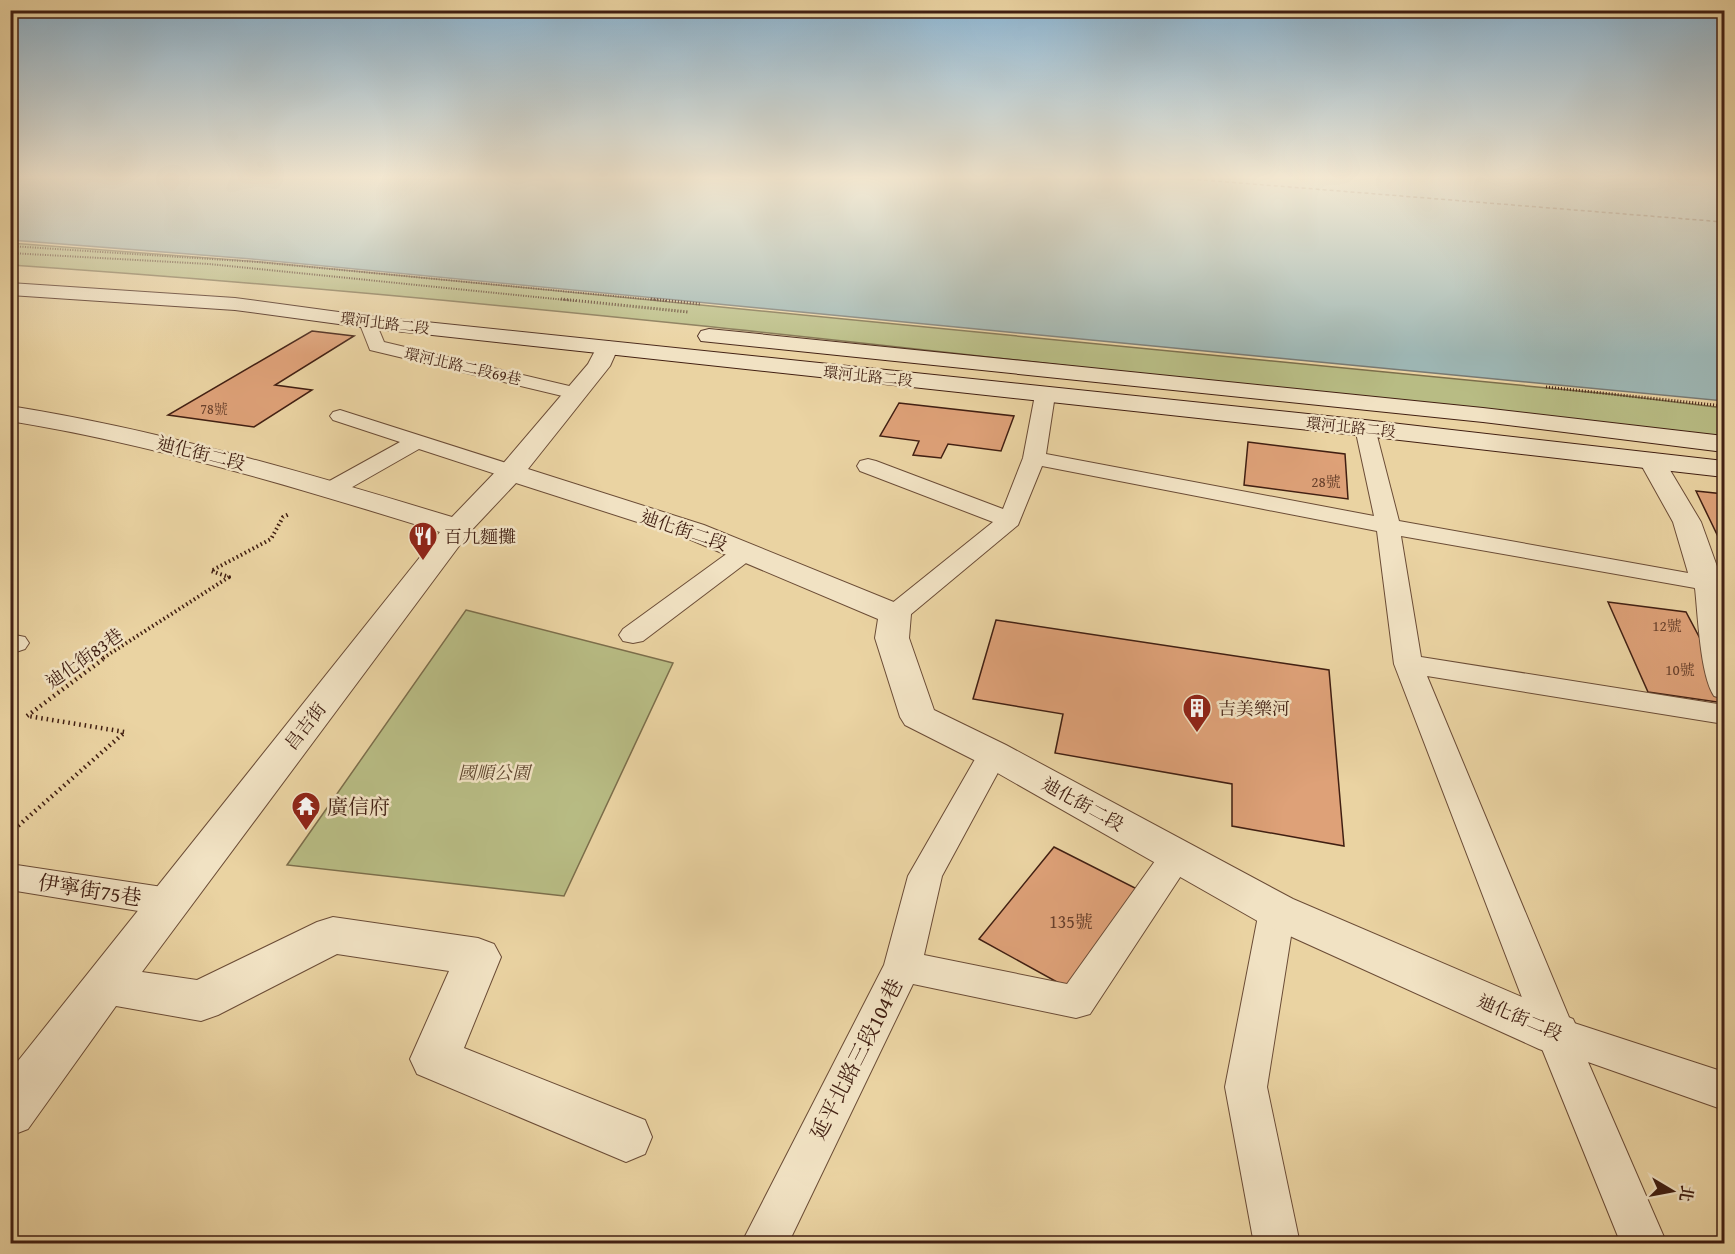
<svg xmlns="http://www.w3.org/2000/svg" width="1735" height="1254" font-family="'Gentium Book Plus','Noto Serif TC',serif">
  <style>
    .green { fill: #b8bc84; stroke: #7c6e4b; stroke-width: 1.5 }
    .water { fill: #9db5b2; stroke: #787972; stroke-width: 1.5 }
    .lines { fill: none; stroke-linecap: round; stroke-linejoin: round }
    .ferry { stroke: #58443a; stroke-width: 1.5; stroke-dasharray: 4 3; stroke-linecap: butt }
    .building { fill: #dea178; stroke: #411f12; stroke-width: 1.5 }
    .service-casing { stroke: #6b4c36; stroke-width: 2 }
    .minor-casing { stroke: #6b4c36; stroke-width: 2 }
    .secondary-casing { stroke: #411f12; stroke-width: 2 }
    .path-far3 { stroke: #411f12; stroke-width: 2; stroke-dasharray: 1 1.5; stroke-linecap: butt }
    .path-far2 { stroke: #411f12; stroke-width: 3; stroke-dasharray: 1 2; stroke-linecap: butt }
    .path-far1 { stroke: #411f12; stroke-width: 4; stroke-dasharray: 1.5 3; stroke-linecap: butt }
    .path { stroke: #411f12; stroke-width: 4.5; stroke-dasharray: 1.5 4; stroke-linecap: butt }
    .service { fill: #f1e2c3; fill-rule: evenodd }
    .minor { fill: #f1e2c3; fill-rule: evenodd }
    .secondary { fill: #f1e2c3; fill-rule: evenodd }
    .labels { text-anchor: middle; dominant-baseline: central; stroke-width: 5; stroke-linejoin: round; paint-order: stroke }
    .far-number-label { font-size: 14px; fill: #68402c }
    .far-street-label { font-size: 15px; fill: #411f12; stroke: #f1e2c3 }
    .number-label { font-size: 15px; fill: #68402c }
    .street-label { font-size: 18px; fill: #411f12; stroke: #f1e2c3 }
    .poi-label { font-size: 18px; fill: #411f12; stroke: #f1e2c3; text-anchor: start }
    .park-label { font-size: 18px; font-style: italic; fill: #5f462e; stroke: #f1e2c3 }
    .near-number-label { font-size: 18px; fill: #68402c }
    .near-poi-label { font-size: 21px; fill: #411f12; stroke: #f1e2c3; text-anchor: start }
    .near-street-label { font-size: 21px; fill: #411f12; stroke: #f1e2c3 }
  </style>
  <rect width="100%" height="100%" fill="#ead3a2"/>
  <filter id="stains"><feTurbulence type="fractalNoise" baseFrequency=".00333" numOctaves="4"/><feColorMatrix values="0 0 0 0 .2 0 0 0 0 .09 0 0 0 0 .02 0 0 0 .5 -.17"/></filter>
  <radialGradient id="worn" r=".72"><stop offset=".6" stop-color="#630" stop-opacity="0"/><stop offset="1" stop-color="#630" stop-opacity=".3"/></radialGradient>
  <g class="green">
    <path d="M 10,243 L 262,262 L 1609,394 L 1724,408 L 1724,441 C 1154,377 583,304 11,265 Z"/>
    <path d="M 466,610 L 673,663 L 564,896 L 287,865 Z"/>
  </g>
  <path class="water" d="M 11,179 L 1724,179 L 1724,401 L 252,259 L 11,240 Z"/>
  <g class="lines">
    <path class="ferry" d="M 1190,179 L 1724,222"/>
  </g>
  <g class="building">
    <path d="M 312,331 L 354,336 L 275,385 L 312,390 L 254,427 L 168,415 Z"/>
    <path d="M 899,403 L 1014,416 L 1001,451 L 948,444 L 941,458 L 913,455 L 919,441 L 880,436 Z"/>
    <path d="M 1248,442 L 1345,454 L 1348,499 L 1244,485 Z"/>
    <path d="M 1696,491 L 1724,494 L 1724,549 Z"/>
    <path d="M 1608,602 L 1686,612 L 1724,684 L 1724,703 L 1648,692 Z"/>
    <path d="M 996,620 L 1329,670 L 1344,846 L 1232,826 L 1232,784 L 1055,753 L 1063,714 L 973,699 Z"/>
    <path d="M 1054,847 L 1137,889 L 1066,987 L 979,939 Z"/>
  </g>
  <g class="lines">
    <g class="service-casing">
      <g id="service">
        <path d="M 368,317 L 374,318 L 384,342 L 582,389 L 585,393 L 582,397 L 575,399 L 370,350 L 359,322 L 362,318 Z"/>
        <path d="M 1045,389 L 1052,391 L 1055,395 L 1046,454 L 1374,516 L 1355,428 L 1358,424 L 1365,422 L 1372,424 L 1375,428 L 1399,521 L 1716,578 C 1728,595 1727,676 1724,699 L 1714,696 C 1700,675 1698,615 1695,588 L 1401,536 L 1421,657 L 1724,705 L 1724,724 L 1427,676 L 1571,1022 L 1724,1072 L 1724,1110 L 1588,1062 L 1667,1244 L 1621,1244 L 1536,1034 L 1394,664 L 1377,531 L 1042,466 L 1018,525 L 904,620 L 895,622 L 886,620 L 882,614 L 886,608 L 993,522 L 860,471 L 857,466 L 860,461 L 868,459 L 876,461 L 1003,509 L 1023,458 L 1035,395 L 1038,391 Z"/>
        <path d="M 340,410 L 519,467 L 522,472 L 519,477 L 511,479 L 419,449 L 340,494 L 332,496 L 324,494 L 321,489 L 324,484 L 400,442 L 333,420 L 330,416 L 333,412 Z"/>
        <path d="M 745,545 L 754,547 L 757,552 L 754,557 L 643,641 L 633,643 L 623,641 L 619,635 L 623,629 L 736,547 Z"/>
        <path d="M 15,635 L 25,637 L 29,643 L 25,649 L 10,654 L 10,636 Z"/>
        <path d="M 993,744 L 1004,747 L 1008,754 L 942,876 L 924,955 L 1067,984 L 1165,847 L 1177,843 L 1189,847 L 1194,856 L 1090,1014 L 1076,1018 L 913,984 L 788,1244 L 741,1244 L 884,965 L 908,876 L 982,747 Z"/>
        <path d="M 10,864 L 169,888 L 182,892 L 187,902 L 182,912 L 169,916 L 10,890 Z"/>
        <path d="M 1277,897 L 1290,901 L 1295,911 L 1267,1087 L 1300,1244 L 1254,1244 L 1225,1087 L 1259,911 L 1264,901 Z"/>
      </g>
    </g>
    <g class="minor-casing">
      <g id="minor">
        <path d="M 607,341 L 615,343 L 618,348 L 610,366 L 528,469 L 704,525 L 906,607 L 911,614 L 909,638 L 934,710 L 1006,745 L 1293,899 L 1573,1019 L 1580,1034 L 1573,1049 L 1556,1055 L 1539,1049 L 1261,923 L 980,763 L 905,725 L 900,717 L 875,638 L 878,619 L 684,537 L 516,483 L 468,534 L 142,972 L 197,980 L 317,922 L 333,917 L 478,938 L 494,944 L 501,957 L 464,1048 L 645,1120 L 652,1137 L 645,1154 L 626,1162 L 417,1074 L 410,1059 L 449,971 L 337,954 L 218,1015 L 201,1021 L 116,1006 L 28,1129 L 10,1136 L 10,1071 L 440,532 C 298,488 157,445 10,421 L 10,406 C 161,430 306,473 452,517 L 501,466 L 588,364 L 599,343 Z"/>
        <path d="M 1652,453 L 1661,455 L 1701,522 L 1723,583 L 1718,590 L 1707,592 L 1696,590 L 1691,583 L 1673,522 L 1639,461 L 1643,455 Z"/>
      </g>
    </g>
    <g class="secondary-casing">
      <g id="secondary">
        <path d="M 10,283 L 235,298 L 368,316 L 1365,420 L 1724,461 L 1724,477 L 1365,436 L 368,328 L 235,310 L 10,295 Z"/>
        <path d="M 709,329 L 1483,408 L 1724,436 L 1724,452 L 1483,422 L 701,341 L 698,336 L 701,331 Z"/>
      </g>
    </g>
    <g class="path-far3">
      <path d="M 10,246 L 257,262 L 666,301"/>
      <path d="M 10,253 L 209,264 L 576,301"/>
    </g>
    <g class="path-far2">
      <path d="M 561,299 L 688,312"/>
      <path d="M 651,299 L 700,304"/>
      <path d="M 1546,387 L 1724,406"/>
    </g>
    <path class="path-far1" d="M 103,658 L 229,577 L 211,571 L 271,539 L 283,517 L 289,514"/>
    <g class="path">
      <path d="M 27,716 L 106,657"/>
      <path d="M 10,833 L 125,732 L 28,716"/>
    </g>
    <use href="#service" class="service"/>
    <use href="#minor" class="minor"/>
    <use href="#secondary" class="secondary"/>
  </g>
  <linearGradient id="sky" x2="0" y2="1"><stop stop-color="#8ab4d2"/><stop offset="0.5" stop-color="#f6ebd5"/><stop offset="1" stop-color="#f6ebd5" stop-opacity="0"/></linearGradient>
  <rect width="1735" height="355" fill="url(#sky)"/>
  <defs>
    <g id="restaurant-pin" transform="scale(1.5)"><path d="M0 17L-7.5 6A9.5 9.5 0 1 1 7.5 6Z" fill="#8f2418" stroke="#f1e2c3"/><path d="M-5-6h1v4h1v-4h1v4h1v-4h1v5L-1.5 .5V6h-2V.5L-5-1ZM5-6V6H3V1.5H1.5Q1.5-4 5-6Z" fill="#fff"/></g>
    <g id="building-pin" transform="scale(1.5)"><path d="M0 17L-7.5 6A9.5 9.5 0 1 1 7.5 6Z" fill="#8f2418" stroke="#f1e2c3"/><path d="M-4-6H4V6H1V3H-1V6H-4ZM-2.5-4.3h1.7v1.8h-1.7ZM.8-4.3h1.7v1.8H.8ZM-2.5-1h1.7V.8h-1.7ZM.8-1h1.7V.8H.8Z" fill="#fff"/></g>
    <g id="temple-pin" transform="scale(1.5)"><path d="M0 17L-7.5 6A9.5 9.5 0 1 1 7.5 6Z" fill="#8f2418" stroke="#f1e2c3"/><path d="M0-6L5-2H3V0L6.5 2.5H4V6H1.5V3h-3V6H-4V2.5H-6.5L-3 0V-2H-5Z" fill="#fff"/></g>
  </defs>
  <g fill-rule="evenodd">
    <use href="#restaurant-pin" x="423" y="536"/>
    <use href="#building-pin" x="1197" y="708"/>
    <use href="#temple-pin" x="306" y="806"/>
  </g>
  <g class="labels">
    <g class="far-number-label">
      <text x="214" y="409">78號</text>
    </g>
    <g class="far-street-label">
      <text transform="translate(385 323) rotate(7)">環河北路二段</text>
      <text transform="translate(463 366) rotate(13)">環河北路二段69巷</text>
      <text transform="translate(868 376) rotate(6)">環河北路二段</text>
      <text transform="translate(1351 427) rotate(6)">環河北路二段</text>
    </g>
    <g class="number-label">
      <text x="1326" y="481">28號</text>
      <text x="1667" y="625">12號</text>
      <text x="1680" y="669">10號</text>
    </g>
    <g class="street-label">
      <text transform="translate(201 453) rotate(14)">迪化街二段</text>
      <text transform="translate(684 530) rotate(19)">迪化街二段</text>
      <text transform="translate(84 658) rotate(-35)">迪化街83巷</text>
      <text transform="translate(305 726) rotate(-52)">昌吉街</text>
      <text transform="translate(1083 804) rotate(29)">迪化街二段</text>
      <text transform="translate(1520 1017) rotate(23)">迪化街二段</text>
    </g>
    <g class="poi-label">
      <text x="444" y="536">百九麵攤</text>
      <text x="1218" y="708">吉美樂河</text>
    </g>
    <g class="park-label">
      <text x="494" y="772">國順公園</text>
    </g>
    <g class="near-number-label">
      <text x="1071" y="921">135號</text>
    </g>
    <g class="near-poi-label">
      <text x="327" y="806">廣信府</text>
    </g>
    <g class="near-street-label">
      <text transform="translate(90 890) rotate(9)">伊寧街75巷</text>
      <text transform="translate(856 1059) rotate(-63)">延平北路三段104巷</text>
    </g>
  </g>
  <rect width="1735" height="1254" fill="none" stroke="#ead3a2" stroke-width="36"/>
  <rect x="12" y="12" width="1711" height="1230" fill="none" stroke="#411f12" stroke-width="3"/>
  <rect x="18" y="18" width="1699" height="1218" fill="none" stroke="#411f12" stroke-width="1.5"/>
  <g transform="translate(1672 1191) rotate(100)" stroke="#f1e2c3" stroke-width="4.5" paint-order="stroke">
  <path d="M0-4.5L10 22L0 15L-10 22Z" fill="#411f12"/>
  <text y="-9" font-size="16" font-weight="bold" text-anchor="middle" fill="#411f12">北</text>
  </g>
  <rect width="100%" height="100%" filter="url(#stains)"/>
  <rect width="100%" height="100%" fill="url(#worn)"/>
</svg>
